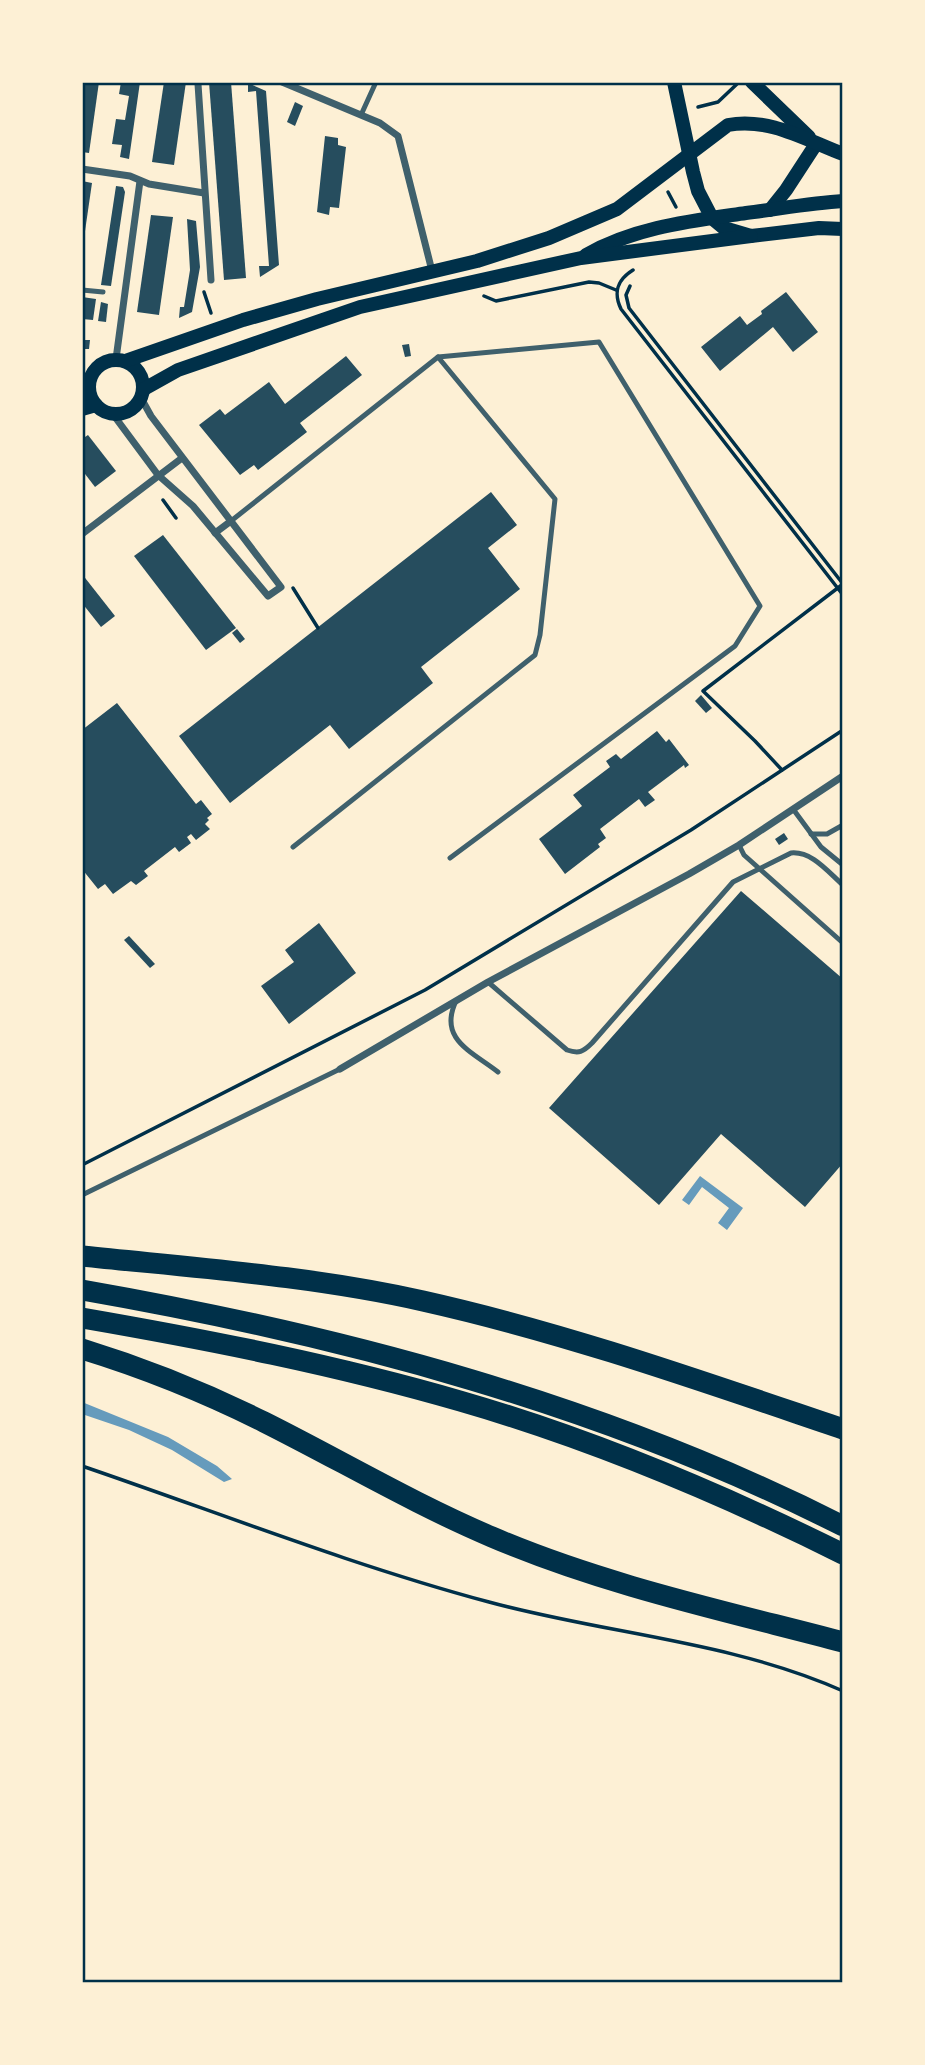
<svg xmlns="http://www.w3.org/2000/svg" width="925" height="2065" font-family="Signika,sans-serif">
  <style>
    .water { fill: #669bbc }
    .building { fill: #264d5e }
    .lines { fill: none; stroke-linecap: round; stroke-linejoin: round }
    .path { stroke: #003049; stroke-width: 3.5 }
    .service { stroke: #3f606c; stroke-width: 5 }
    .minor { stroke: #3f606c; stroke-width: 7 }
    .secondary { stroke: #003049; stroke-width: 14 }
    .motorway { stroke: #003049; stroke-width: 21 }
    .neatline { fill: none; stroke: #003049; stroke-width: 2.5 }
  </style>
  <rect width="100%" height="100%" fill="#fdf0d5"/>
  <g class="water">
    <path d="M 700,1176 L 743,1208 L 727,1230 L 718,1223 L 729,1208 L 702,1187 L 689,1205 L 682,1200 Z"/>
    <path d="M 82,1402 L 168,1437 L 217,1466 L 232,1479 L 224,1482 L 172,1450 L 129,1430 L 82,1414 Z"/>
  </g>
  <g class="building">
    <path d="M 82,82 L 99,82 L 89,153 L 82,152 Z"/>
    <path d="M 121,82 L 140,82 L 129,159 L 120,157 L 122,145 L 112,144 L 116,119 L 125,120 L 129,96 L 119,94 Z"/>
    <path d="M 164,82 L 186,82 L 174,165 L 152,162 Z"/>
    <path d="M 209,82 L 231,82 L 246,278 L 224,280 Z"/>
    <path d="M 248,83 L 266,91 L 278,252 L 279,265 L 260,277 L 259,266 L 269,266 L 256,91 L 248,92 Z"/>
    <path d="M 295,102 L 303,106 L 295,126 L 287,122 Z"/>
    <path d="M 325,136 L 338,138 L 338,145 L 346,147 L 339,208 L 330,207 L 329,215 L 317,212 Z"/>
    <path d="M 82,181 L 92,183 L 84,238 L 82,237 Z"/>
    <path d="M 116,186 L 123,187 L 125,192 L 111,286 L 101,285 Z"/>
    <path d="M 151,215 L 173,217 L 159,315 L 137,312 Z"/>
    <path d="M 187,219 L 196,221 L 200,267 L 192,312 L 179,318 L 180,307 L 184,307 L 190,270 Z"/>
    <path d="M 786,292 L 818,332 L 793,352 L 773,327 L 720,371 L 701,347 L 740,316 L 747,325 L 762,314 L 761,311 Z"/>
    <path d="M 82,297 L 96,299 L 93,320 L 82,319 Z"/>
    <path d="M 101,302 L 108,304 L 106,322 L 98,321 Z"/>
    <path d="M 82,340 L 90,340 L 89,349 L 82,349 Z"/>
    <path d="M 409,344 L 411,356 L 405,357 L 402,345 Z"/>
    <path d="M 346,356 L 362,375 L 300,423 L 307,432 L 258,470 L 254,465 L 240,475 L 199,425 L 220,409 L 225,415 L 269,382 L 285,404 Z"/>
    <path d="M 88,435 L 116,471 L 95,487 L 82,470 L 82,439 Z"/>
    <path d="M 491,492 L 517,525 L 488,548 L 520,589 L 421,667 L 433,683 L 349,749 L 330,725 L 230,803 L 179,736 Z"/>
    <path d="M 163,535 L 236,628 L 206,650 L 134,556 Z"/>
    <path d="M 82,574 L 115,616 L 101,627 L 82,603 Z"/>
    <path d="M 237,629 L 245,639 L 240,643 L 232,633 Z"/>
    <path d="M 701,695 L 712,708 L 706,713 L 695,701 Z"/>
    <path d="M 117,703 L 196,804 L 201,800 L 212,814 L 207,818 L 209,820 L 205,824 L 210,829 L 196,840 L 191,834 L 187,837 L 191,843 L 179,852 L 175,847 L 144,871 L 148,876 L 136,885 L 131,881 L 113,894 L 105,884 L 98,889 L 82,869 L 82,730 Z"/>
    <path d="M 657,731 L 666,742 L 669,739 L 689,765 L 685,768 L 684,765 L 648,792 L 655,800 L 645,807 L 639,799 L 600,829 L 606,838 L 598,844 L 600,847 L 565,874 L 539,839 L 582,806 L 573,795 L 610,767 L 606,761 L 616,754 L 621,759 Z"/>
    <path d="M 784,833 L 788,839 L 779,845 L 775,839 Z"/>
    <path d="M 741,891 L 843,979 L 843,1163 L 805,1207 L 721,1134 L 659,1205 L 549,1108 Z"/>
    <path d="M 319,923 L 356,973 L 289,1024 L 261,986 L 294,962 L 285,950 Z"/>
    <path d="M 129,936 L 155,964 L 150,968 L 124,940 Z"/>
  </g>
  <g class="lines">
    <g class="path">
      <path d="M 698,107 L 718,102 L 737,84"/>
      <path d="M 668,192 L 676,207"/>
      <path d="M 633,270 C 617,280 613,292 621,309 L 843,595"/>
      <path d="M 630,286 L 626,295 L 629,308 L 843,584 L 703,691 L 755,741 L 782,770"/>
      <path d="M 204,292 L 211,313"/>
      <path d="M 484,296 L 496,301 L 589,282 L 599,283 L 616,290"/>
      <path d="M 163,500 L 176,518"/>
      <path d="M 293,588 L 318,628"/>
      <path d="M 82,1165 L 425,990 L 691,830 L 843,730"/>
      <path d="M 82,1466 C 217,1512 351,1565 489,1602 C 606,1634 731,1641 843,1691"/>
    </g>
    <g class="service">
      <path d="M 361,115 L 376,82"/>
      <path d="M 82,290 L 103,292"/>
      <path d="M 231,521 L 438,357 L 599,342 L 760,606 L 735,646 L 450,858"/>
      <path d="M 793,809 L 821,847 L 843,865"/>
      <path d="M 811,834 L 827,834 L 843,825"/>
      <path d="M 739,845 L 744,855 L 843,943"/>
      <path d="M 293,847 L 535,655 L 540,635 L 555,499 L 438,357"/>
      <path d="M 488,982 L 567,1050 C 579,1054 583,1052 592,1043 L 733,882 L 791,853 C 812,851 828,872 843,885"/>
      <path d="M 456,1001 C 438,1039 471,1051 498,1072"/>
      <path d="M 82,1195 L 340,1069"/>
    </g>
    <g class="minor">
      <path d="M 282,82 L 380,123 L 398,136 L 432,271"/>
      <path d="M 198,84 L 211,280"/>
      <path d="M 82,169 L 130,176 L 149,184 L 204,193"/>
      <path d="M 116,359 L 140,181"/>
      <path d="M 112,413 L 158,475 L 193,506 L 268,596 L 281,587 L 151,416 L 141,398"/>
      <path d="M 215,533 L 231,521"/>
      <path d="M 82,534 L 182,458"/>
      <path d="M 340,1069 L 488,982 L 689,874 L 739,845 L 843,776"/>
    </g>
    <g class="secondary">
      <path d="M 674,82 L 693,172 L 698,191 L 712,218 L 724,228 L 751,236 L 819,228 L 843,229"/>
      <path d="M 752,82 L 809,137"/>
      <path d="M 770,210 L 786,190 L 816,144"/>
      <path d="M 586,255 C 635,227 691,221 746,213 C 779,209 810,203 843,201"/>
      <circle cx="116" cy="387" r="27"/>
      <path d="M 125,361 L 243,320 L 317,299 L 477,261 L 549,238 L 617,209 L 728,125 C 768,117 806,140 843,154"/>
      <path d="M 144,389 L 178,370 L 360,307 L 581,258 L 751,236"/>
      <path d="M 82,409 L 96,405"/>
    </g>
    <g class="motorway">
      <path d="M 82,1256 C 196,1268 312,1276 423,1301 C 566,1333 704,1382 843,1429"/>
      <path d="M 82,1290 C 345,1336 604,1405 843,1526"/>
      <path d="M 82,1318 C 209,1340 336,1365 460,1401 C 592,1439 720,1493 843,1554"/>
      <path d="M 82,1349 C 144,1368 206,1393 264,1422 C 340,1460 414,1504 492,1537 C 604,1585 725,1611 843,1642"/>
    </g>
  </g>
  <rect width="925" height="2065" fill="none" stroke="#fdf0d5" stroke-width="168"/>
  <rect x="84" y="84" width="757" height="1897" class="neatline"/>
</svg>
